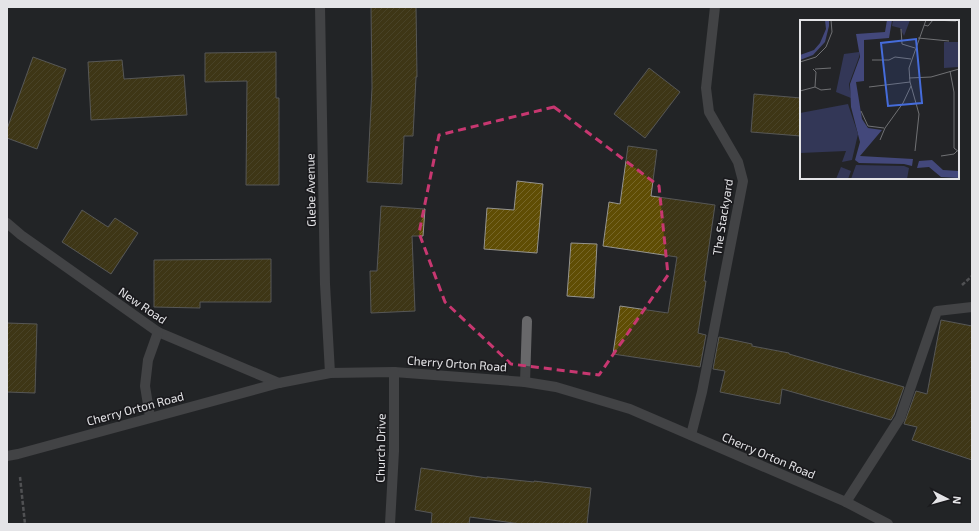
<svg xmlns="http://www.w3.org/2000/svg" width="979" height="531" font-family="'Exo 2',sans-serif">
  <style>
    .building { fill: url(#building-hatch); stroke: #959490 }
    .lines { fill: none; stroke-linecap: round; stroke-linejoin: round }
    .path { stroke: #87878a; stroke-width: 2.5; stroke-dasharray: 4 2; stroke-linecap: butt }
    .lane { stroke: #68686a; stroke-width: 10 }
    .street { stroke: #68686a; stroke-width: 10 }
    .marked { fill: none; stroke: #c73770; stroke-width: 3; stroke-dasharray: 8 5; stroke-linejoin: round }
    .labels { text-anchor: middle; dominant-baseline: central; stroke-width: 3.5; stroke-linejoin: round; paint-order: stroke }
    .street-label { font-size: 12px; fill: #e4e4e7; stroke: #1a1a1d }
    .inset-road { fill: none; stroke: #707174; stroke-width: 1 }
    .view { fill: #456cdb; fill-opacity: 0.15; stroke: #456cdb; stroke-width: 2 }
    .inset-edge { fill: none; stroke: #e4e4e7; stroke-width: 2 }
  </style>
  <defs>
    <pattern id="building-hatch" width="6" height="6" patternUnits="userSpaceOnUse"><rect width="6" height="6" fill="#5f4d04"/><path d="M-1 1l2-2M0 6l6-6M5 7l2-2" fill="none" stroke="#766629"/></pattern>
  </defs>
  <rect width="100%" height="100%" fill="#232427"/>
  <g class="building">
    <path d="M 371,7 L 416,7 L 417,77 L 416,77 L 413,136 L 404,136 L 402,184 L 367,182 L 372,88 Z"/>
    <path d="M 276,52 L 276,98 L 279,98 L 279,185 L 246,185 L 247,81 L 205,82 L 205,53 Z"/>
    <path d="M 33,57 L 66,69 L 37,149 L 7,138 L 7,129 Z"/>
    <path d="M 122,60 L 124,79 L 184,75 L 187,115 L 91,120 L 88,62 Z"/>
    <path d="M 649,68 L 680,92 L 645,138 L 614,114 Z"/>
    <path d="M 754,94 L 801,98 L 801,136 L 751,132 Z"/>
    <path d="M 628,146 L 657,150 L 651,196 L 715,205 L 704,281 L 706,281 L 698,333 L 706,335 L 700,367 L 613,354 L 620,306 L 668,313 L 677,257 L 603,246 L 609,202 L 620,204 Z"/>
    <path d="M 517,181 L 543,184 L 537,253 L 484,249 L 487,208 L 514,210 Z"/>
    <path d="M 381,206 L 425,209 L 423,236 L 412,236 L 415,311 L 371,313 L 370,271 L 377,271 Z"/>
    <path d="M 82,210 L 108,227 L 115,218 L 138,233 L 111,274 L 62,242 Z"/>
    <path d="M 571,243 L 597,244 L 594,298 L 567,296 Z"/>
    <path d="M 271,259 L 271,302 L 200,302 L 200,308 L 154,307 L 154,260 Z"/>
    <path d="M 941,320 L 972,326 L 972,460 L 912,440 L 917,427 L 904,424 L 916,391 L 927,394 Z"/>
    <path d="M 7,323 L 37,324 L 35,393 L 7,392 Z"/>
    <path d="M 719,337 L 752,344 L 752,346 L 789,353 L 789,354 L 904,387 L 894,415 L 891,420 L 782,389 L 780,404 L 720,392 L 725,371 L 713,369 Z"/>
    <path d="M 421,468 L 487,478 L 487,477 L 534,482 L 534,481 L 591,488 L 587,524 L 521,524 L 470,517 L 469,524 L 431,524 L 432,513 L 415,510 Z"/>
  </g>
  <g class="lines">
    <g class="path">
      <path d="M 962,285 L 972,276"/>
      <path d="M 20,477 L 25,524"/>
    </g>
    <path class="lane" d="M 846,502 L 900,418 L 937,311 L 972,307"/>
    <g class="street">
      <path d="M 320,7 L 325,284 L 330,373"/>
      <path d="M 7,223 L 21,235 L 158,332 L 279,383"/>
      <path d="M 525,382 L 527,321"/>
      <path d="M 150,417 L 145,386 L 148,360 L 158,332"/>
      <path d="M 691,435 L 702,392 L 743,181 L 738,162 L 709,112 L 706,88 L 715,7"/>
      <path d="M 7,456 L 18,454 L 279,383 L 330,373 L 394,372 L 525,382 L 556,387 L 630,409 L 846,502 L 888,524"/>
      <path d="M 390,524 L 394,451 L 394,372"/>
    </g>
  </g>
  <path d="M0 0H979V531H0ZM 554,107 L 659,186 L 668,275 L 599,375 L 511,364 L 445,302 L 419,233 L 439,135 Z" fill="#232427" fill-opacity=".55" fill-rule="evenodd"/>
  <path class="marked" d="M 554,107 L 659,186 L 668,275 L 599,375 L 511,364 L 445,302 L 419,233 L 439,135 Z"/>
  <g class="labels">
    <g class="street-label">
      <text transform="translate(310 190) rotate(-91)">Glebe Avenue</text>
      <text transform="translate(722 217) rotate(-81)">The Stackyard</text>
      <text transform="translate(143 305) rotate(34)">New Road</text>
      <text transform="translate(457 363) rotate(4)">Cherry Orton Road</text>
      <text transform="translate(135 408) rotate(-15)">Cherry Orton Road</text>
      <text transform="translate(380 448) rotate(-89)">Church Drive</text>
      <text transform="translate(769 455) rotate(23)">Cherry Orton Road</text>
    </g>
  </g>
  <g transform="translate(800 20)">
    <rect width="159" height="159" fill="#232427"/>
    <path d="M 59,32 L 59,37 L 49,64 L 51,78 L 36,72 L 44,34 Z" fill="#333757"/>
    <path d="M 25,0 L 29,0 L 29,6 L 25,22 L 13,35 L 0,40 L 0,35 L 14,30 L 20,23 L 26,9 ZM 87,0 L 92,0 L 89,18 L 64,20 L 64,61 L 56,62 L 62,99 L 68,108 L 82,110 L 60,136 L 113,139 L 112,146 L 104,144 L 59,143 L 55,140 L 60,122 L 51,87 L 50,64 L 60,37 L 56,14 L 85,12 ZM 132,140 L 143,150 L 159,151 L 159,158 L 141,157 L 129,147 L 117,148 L 119,141 Z" fill="#43487b"/>
    <path d="M 144,22 L 159,22 L 158,47 L 144,48 Z" fill="#333757"/>
    <path d="M 93,0 L 110,0 L 104,16 L 100,8 L 92,6 ZM 48,84 L 58,114 L 52,140 L 42,142 L 46,131 L 0,133 L 0,93 ZM 56,145 L 104,146 L 109,148 L 107,159 L 51,159 Z" fill="#333757"/>
    <path d="M 41,147 L 51,151 L 48,159 L 36,159 Z" fill="#333757"/>
    <path class="inset-road" d="M 59,0 L 73,0M 124,5 L 128,6 L 133,0 L 156,1M 101,9 L 102,24 L 115,28M 118,18 L 149,21M 72,40 L 89,40 L 95,37 L 111,39M 0,42 L 16,37 L 26,27 L 32,12 L 31,0M 13,49 L 16,52 L 15,67M 15,49 L 31,48M 150,51 L 154,72 L 154,128 L 159,132M 109,58 L 131,57 L 159,49M 69,67 L 110,62M 0,71 L 15,67 L 21,70 L 31,69M 61,91 L 68,106 L 84,108M 80,120 L 85,108 L 103,83 L 111,66M 115,131 L 119,94 L 110,62 L 109,48 L 126,0M 141,136 L 154,134 L 157,131"/>
    <path class="view" d="M 116,19 L 122,83 L 88,86 L 81,23 Z"/>
    <rect width="159" height="159" class="inset-edge"/>
  </g>
  <rect width="979" height="531" fill="none" stroke="#e4e4e7" stroke-width="16"/>
  <g transform="translate(947 499) rotate(96)" stroke="#1a1a1d" stroke-width="3" paint-order="stroke">
  <path d="M0-3L7 15L0 10L-7 15Z" fill="#e4e4e7"/>
  <text y="-6" font-size="11" font-weight="bold" text-anchor="middle" fill="#e4e4e7">N</text>
  </g>
</svg>
